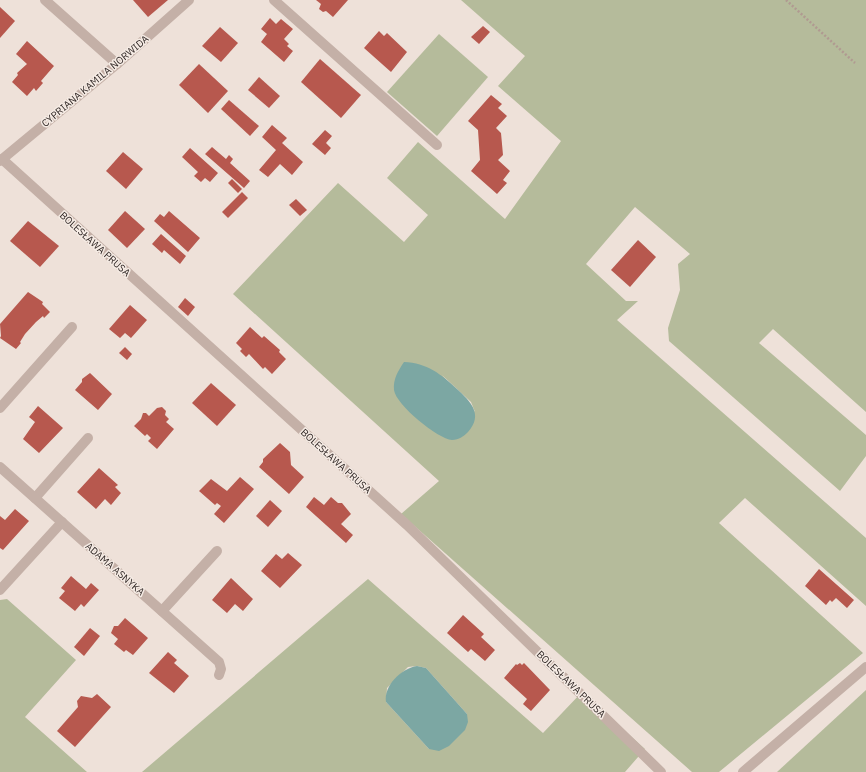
<svg xmlns="http://www.w3.org/2000/svg" width="866" height="772" font-family="'IBM Plex Sans',sans-serif">
  <style>
    .green { fill: #b5bb9b; fill-rule: evenodd }
    .water { fill: #7ca7a3 }
    .building { fill: #b7584e }
    .lines { fill: none; stroke-linecap: round; stroke-linejoin: round }
    .path { stroke: #b09a91; stroke-width: 2.5; stroke-dasharray: 2 2; stroke-linecap: butt }
    .service { stroke: #c4b0a7; stroke-width: 10 }
    .minor { stroke: #c4b0a7; stroke-width: 10 }
    .labels { text-anchor: middle; dominant-baseline: central; stroke-width: 3; stroke-linejoin: round; paint-order: stroke }
    .street-label { font-size: 10px; fill: #312826; stroke: #f6ece5 }
  </style>
  <rect width="100%" height="100%" fill="#eee1d9"/>
  <g class="green">
    <path d="M 461,0 L 866,0 L 866,412 L 773,329 L 759,343 L 866,435 L 866,456 L 840,491 L 669,341 L 668,328 L 680,290 L 678,264 L 690,254 L 635,207 L 586,264 L 626,301 L 638,301 L 617,320 L 866,538 L 866,606 L 745,498 L 719,523 L 863,653 L 719,772 L 692,772 L 401,514 L 439,481 L 233,294 L 338,183 L 404,242 L 428,215 L 387,178 L 418,142 L 505,219 L 561,141 L 498,86 L 525,56 ZM 442,375 L 471,402 L 475,412 Z"/>
    <path d="M 439,34 L 488,77 L 437,136 L 387,92 Z"/>
    <path d="M 368,579 L 543,733 L 582,692 L 645,749 L 625,772 L 142,772 ZM 417,666 L 426,668 L 467,714 L 429,749 L 386,702 L 387,688 L 408,667 Z"/>
    <path d="M 7,599 L 76,660 L 25,717 L 87,772 L 0,772 L 0,600 Z"/>
    <path d="M 866,690 L 866,772 L 777,772 Z"/>
  </g>
  <g class="water">
    <path d="M 404,362 C 427,363 441,374 457,389 C 470,401 484,414 468,432 C 464,436 459,440 452,440 C 438,439 396,405 394,390 C 393,379 398,371 404,362 Z"/>
    <path d="M 417,666 L 426,668 L 467,714 L 468,722 L 465,730 L 449,746 L 439,751 L 429,749 L 386,702 C 383,686 402,668 417,666 Z"/>
  </g>
  <g class="building">
    <path d="M 133,0 L 168,0 L 148,17 Z"/>
    <path d="M 316,0 L 348,0 L 333,17 L 326,11 L 323,12 L 319,9 L 321,4 Z"/>
    <path d="M 0,7 L 15,21 L 0,38 Z"/>
    <path d="M 270,18 L 276,24 L 281,19 L 293,29 L 284,39 L 289,44 L 287,46 L 293,51 L 284,62 L 261,42 L 267,34 L 261,29 Z"/>
    <path d="M 483,26 L 490,32 L 479,44 L 471,37 Z"/>
    <path d="M 220,27 L 238,43 L 221,62 L 202,46 Z"/>
    <path d="M 379,31 L 384,36 L 387,33 L 407,52 L 391,72 L 364,48 Z"/>
    <path d="M 27,41 L 54,66 L 41,81 L 43,83 L 36,91 L 34,88 L 27,96 L 12,82 L 18,75 L 17,73 L 27,64 L 16,54 Z"/>
    <path d="M 320,59 L 361,95 L 341,118 L 301,82 Z"/>
    <path d="M 199,64 L 228,91 L 208,113 L 179,85 Z"/>
    <path d="M 259,77 L 280,96 L 269,108 L 248,90 Z"/>
    <path d="M 491,95 L 502,104 L 498,108 L 507,116 L 496,128 L 501,133 L 503,155 L 498,160 L 510,171 L 503,180 L 507,183 L 497,194 L 471,171 L 480,160 L 478,130 L 468,121 Z"/>
    <path d="M 229,100 L 259,126 L 250,136 L 221,109 Z"/>
    <path d="M 272,125 L 287,138 L 282,143 L 303,162 L 292,175 L 280,164 L 268,177 L 259,170 L 276,150 L 262,137 Z"/>
    <path d="M 325,130 L 332,136 L 326,143 L 331,148 L 325,155 L 312,144 Z"/>
    <path d="M 212,147 L 226,159 L 229,155 L 233,159 L 230,163 L 250,181 L 244,188 L 205,154 Z"/>
    <path d="M 190,148 L 218,173 L 210,182 L 205,178 L 201,182 L 194,176 L 198,172 L 182,157 Z"/>
    <path d="M 123,152 L 143,169 L 126,189 L 106,171 Z"/>
    <path d="M 232,179 L 242,189 L 238,193 L 228,183 Z"/>
    <path d="M 242,192 L 248,198 L 228,218 L 222,212 Z"/>
    <path d="M 296,199 L 307,210 L 300,216 L 289,205 Z"/>
    <path d="M 125,211 L 145,229 L 127,248 L 108,230 Z"/>
    <path d="M 169,211 L 200,238 L 188,252 L 154,221 L 160,214 L 164,217 Z"/>
    <path d="M 28,221 L 59,246 L 40,267 L 10,241 Z"/>
    <path d="M 161,234 L 186,256 L 180,264 L 164,250 L 162,253 L 152,244 Z"/>
    <path d="M 638,240 L 656,257 L 630,287 L 611,270 Z"/>
    <path d="M 28,292 L 43,302 L 42,304 L 50,312 L 44,318 L 43,316 L 36,322 L 25,334 L 20,342 L 21,343 L 16,349 L 0,338 L 1,336 L 0,324 Z"/>
    <path d="M 185,298 L 195,307 L 188,316 L 178,307 Z"/>
    <path d="M 130,305 L 147,320 L 131,338 L 125,333 L 120,338 L 109,329 Z"/>
    <path d="M 250,327 L 262,338 L 264,336 L 280,350 L 279,352 L 286,359 L 272,374 L 265,367 L 263,369 L 249,354 L 246,357 L 240,351 L 242,349 L 236,343 Z"/>
    <path d="M 125,347 L 132,354 L 127,360 L 119,353 Z"/>
    <path d="M 90,373 L 112,394 L 98,410 L 75,390 L 82,382 L 82,379 Z"/>
    <path d="M 211,383 L 236,405 L 217,426 L 192,403 Z"/>
    <path d="M 38,406 L 63,428 L 39,453 L 23,439 L 35,422 L 29,417 Z"/>
    <path d="M 162,407 L 166,411 L 165,415 L 169,419 L 166,422 L 174,429 L 157,449 L 148,441 L 151,438 L 147,434 L 145,436 L 134,426 L 141,419 L 143,413 L 146,413 L 149,416 L 157,408 Z"/>
    <path d="M 280,443 L 290,452 L 291,465 L 304,477 L 289,494 L 259,467 L 263,462 L 263,459 Z"/>
    <path d="M 99,468 L 118,485 L 115,487 L 121,493 L 111,505 L 105,499 L 96,509 L 77,492 Z"/>
    <path d="M 240,477 L 254,489 L 224,523 L 214,514 L 221,506 L 217,503 L 215,505 L 199,491 L 211,479 L 227,491 Z"/>
    <path d="M 314,497 L 324,505 L 331,497 L 338,503 L 342,503 L 351,514 L 341,524 L 353,535 L 346,543 L 306,507 Z"/>
    <path d="M 270,500 L 282,511 L 268,527 L 256,516 Z"/>
    <path d="M 15,509 L 29,521 L 3,550 L 0,548 L 0,516 L 5,520 Z"/>
    <path d="M 288,553 L 302,565 L 280,588 L 261,571 L 276,554 L 282,559 Z"/>
    <path d="M 819,569 L 854,600 L 847,608 L 836,598 L 832,602 L 830,600 L 826,605 L 805,586 Z"/>
    <path d="M 71,576 L 86,589 L 91,583 L 99,590 L 84,607 L 81,604 L 75,611 L 59,598 L 65,591 L 61,588 Z"/>
    <path d="M 231,578 L 253,599 L 243,611 L 235,604 L 227,613 L 212,600 Z"/>
    <path d="M 463,615 L 484,634 L 481,637 L 495,650 L 485,661 L 471,649 L 468,652 L 447,633 Z"/>
    <path d="M 125,618 L 148,638 L 133,655 L 126,650 L 124,652 L 114,644 L 118,639 L 111,633 L 114,626 L 118,626 Z"/>
    <path d="M 90,628 L 100,636 L 84,656 L 74,647 Z"/>
    <path d="M 168,652 L 177,660 L 174,663 L 189,676 L 174,693 L 149,673 Z"/>
    <path d="M 520,663 L 522,665 L 524,663 L 550,690 L 531,711 L 523,704 L 527,699 L 504,678 L 516,664 L 517,665 Z"/>
    <path d="M 97,694 L 111,707 L 75,747 L 57,731 L 78,707 L 77,701 L 81,696 L 92,698 Z"/>
  </g>
  <g class="lines">
    <path class="path" d="M 786,0 L 855,63"/>
    <g class="service">
      <path d="M 274,0 L 437,145"/>
      <path d="M 0,408 L 72,327"/>
      <path d="M 35,498 L 88,438"/>
      <path d="M 0,590 L 62,522"/>
      <path d="M 162,611 L 217,551"/>
    </g>
    <g class="minor">
      <path d="M 45,0 L 117,64"/>
      <path d="M 2,159 L 407,525 L 661,772"/>
      <path d="M 0,161 L 117,64 L 189,0"/>
      <path d="M 0,467 L 219,662 L 221,669 L 219,675"/>
      <path d="M 743,772 L 866,667"/>
    </g>
  </g>
  <g class="labels">
    <g class="street-label">
      <text transform="translate(95 81) rotate(-40)">CYPRIANA KAMILA NORWIDA</text>
      <text transform="translate(95 244) rotate(42)">BOLESŁAWA PRUSA</text>
      <text transform="translate(336 461) rotate(42)">BOLESŁAWA PRUSA</text>
      <text transform="translate(115 569) rotate(41)">ADAMA ASNYKA</text>
      <text transform="translate(571 684) rotate(44)">BOLESŁAWA PRUSA</text>
    </g>
  </g>
</svg>
